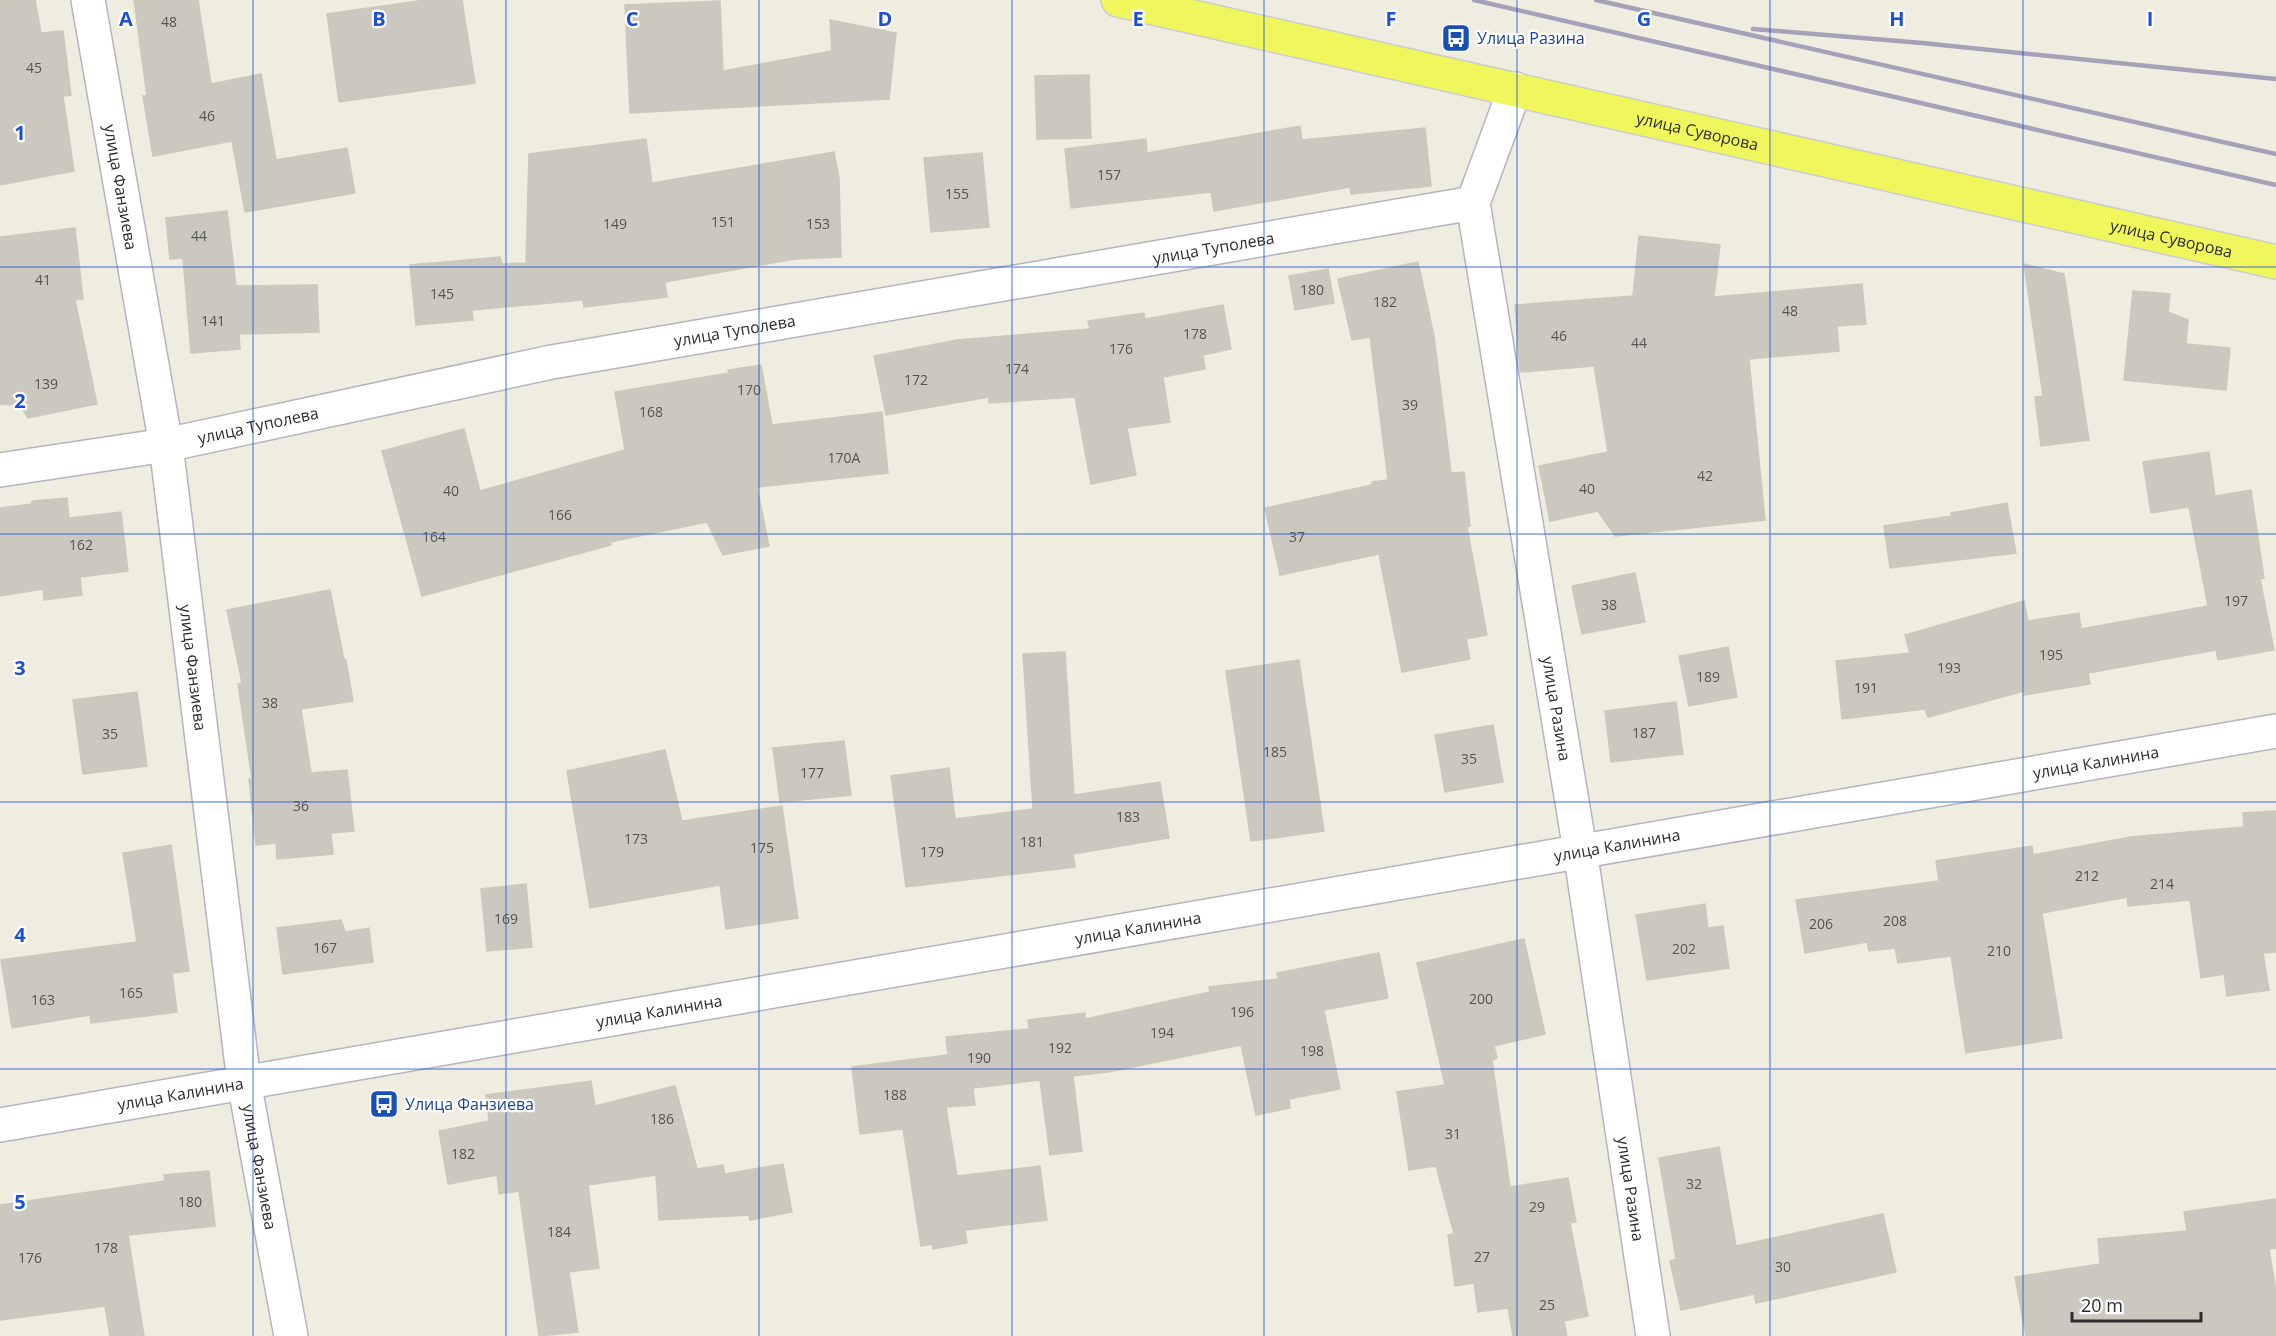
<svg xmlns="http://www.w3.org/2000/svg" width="2276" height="1336" font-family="'Open Sans',sans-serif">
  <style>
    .building { fill: #cbc9bf; stroke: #cbcab9; stroke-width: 1.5 }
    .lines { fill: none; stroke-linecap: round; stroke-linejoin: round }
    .minor-casing { stroke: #b4b3c1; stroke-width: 36 }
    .major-casing { stroke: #cdcdcd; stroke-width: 36 }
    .minor { stroke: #fff; stroke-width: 33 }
    .major { stroke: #f0f75c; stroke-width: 33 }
    .rail { stroke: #a4a1b8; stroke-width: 4.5 }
    .grid { fill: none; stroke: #1d4ed8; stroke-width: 1.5; stroke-opacity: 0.55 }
    .labels { text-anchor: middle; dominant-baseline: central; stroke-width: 4.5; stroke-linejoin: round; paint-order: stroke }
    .number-label { font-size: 14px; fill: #545452 }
    .transit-label { font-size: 16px; fill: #164399; stroke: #fff; text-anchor: start }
    .street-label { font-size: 16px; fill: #2d2d2d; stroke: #fff }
    .grid-label { font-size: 20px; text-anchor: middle; font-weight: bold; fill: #1d4ed8; stroke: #fff; stroke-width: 4.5; stroke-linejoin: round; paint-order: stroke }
  </style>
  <rect width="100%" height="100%" fill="#efede0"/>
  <g class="building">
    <path d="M 0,0 L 35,0 L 41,33 L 63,31 L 71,95 L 63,96 L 74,171 L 0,185 Z"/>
    <path d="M 134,0 L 198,0 L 211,84 L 261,74 L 276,160 L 347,148 L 355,193 L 245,212 L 232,141 L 153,156 L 143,96 L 147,96 Z"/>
    <path d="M 425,0 L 462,0 L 475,83 L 339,102 L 327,14 Z"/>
    <path d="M 720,1 L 723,71 L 832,51 L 830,20 L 896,33 L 889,99 L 630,113 L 625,5 Z"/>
    <path d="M 1089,75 L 1091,138 L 1037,139 L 1035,76 Z"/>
    <path d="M 1300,126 L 1302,140 L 1425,128 L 1431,186 L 1351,194 L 1350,187 L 1214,211 L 1211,192 L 1071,208 L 1065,149 L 1146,139 L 1147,153 Z"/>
    <path d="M 646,139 L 652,183 L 834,152 L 839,178 L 841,257 L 795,259 L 665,282 L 667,297 L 584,307 L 583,300 L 472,310 L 473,320 L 416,325 L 410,265 L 500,257 L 502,264 L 526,263 L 529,154 Z"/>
    <path d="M 982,153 L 989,227 L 931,232 L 924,158 Z"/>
    <path d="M 227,211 L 236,286 L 317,285 L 319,332 L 239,334 L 240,349 L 191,353 L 183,258 L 170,259 L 166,218 Z"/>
    <path d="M 75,228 L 83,299 L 75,300 L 97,404 L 28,418 L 20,405 L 0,404 L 0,237 Z"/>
    <path d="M 1639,236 L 1720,245 L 1714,297 L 1862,284 L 1866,324 L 1837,326 L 1839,351 L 1749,359 L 1765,520 L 1615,536 L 1598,511 L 1550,521 L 1539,466 L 1608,452 L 1594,366 L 1520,372 L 1515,305 L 1633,296 Z"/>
    <path d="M 1418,262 L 1434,336 L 1451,473 L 1464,472 L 1470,526 L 1467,527 L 1487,635 L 1466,639 L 1470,659 L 1402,672 L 1379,554 L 1280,575 L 1265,508 L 1372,485 L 1372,482 L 1388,480 L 1370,337 L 1352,340 L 1338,279 Z"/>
    <path d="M 2024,264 L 2064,274 L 2089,440 L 2041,446 L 2035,397 L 2043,396 Z"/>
    <path d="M 1328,269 L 1334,303 L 1295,310 L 1289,276 Z"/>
    <path d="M 2133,291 L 2170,294 L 2168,312 L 2188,320 L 2186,344 L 2230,348 L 2226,390 L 2124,380 Z"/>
    <path d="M 1223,305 L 1231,349 L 1203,355 L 1205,369 L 1163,377 L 1170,422 L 1127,428 L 1136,475 L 1091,484 L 1075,397 L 989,403 L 989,397 L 886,415 L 874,356 L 957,340 L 1090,329 L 1088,321 L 1144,313 L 1145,319 Z"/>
    <path d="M 761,365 L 772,425 L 882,412 L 888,473 L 757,487 L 769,546 L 723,555 L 707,522 L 610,542 L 611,545 L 422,596 L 382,451 L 464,429 L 480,491 L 625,450 L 615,392 L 729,373 L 728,370 Z"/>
    <path d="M 2209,452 L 2215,496 L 2251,490 L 2264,578 L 2260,579 L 2274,650 L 2218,660 L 2216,650 L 2088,673 L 2090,684 L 2024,695 L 2024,691 L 1928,717 L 1925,709 L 1842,719 L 1836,661 L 1910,653 L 1905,635 L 2024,601 L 2028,621 L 2079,613 L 2081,629 L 2208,606 L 2189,507 L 2151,513 L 2143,462 Z"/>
    <path d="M 67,498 L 69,518 L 121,512 L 128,571 L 80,577 L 82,595 L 44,600 L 43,589 L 0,596 L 0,508 L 32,504 L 32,501 Z"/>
    <path d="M 2007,503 L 2016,553 L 1890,568 L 1884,526 L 1952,516 L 1951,513 Z"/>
    <path d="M 1635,573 L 1645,622 L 1582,634 L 1572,586 Z"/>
    <path d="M 330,590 L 344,660 L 346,660 L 353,701 L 301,709 L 311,773 L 347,770 L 354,831 L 331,833 L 333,854 L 277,859 L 276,843 L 256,845 L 249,779 L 252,779 L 238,684 L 242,683 L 227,610 Z"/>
    <path d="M 1728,647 L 1737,697 L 1689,706 L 1679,656 Z"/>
    <path d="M 1065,652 L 1074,795 L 1160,782 L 1169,838 L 1073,854 L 1075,867 L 906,887 L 891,776 L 949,768 L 955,819 L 1033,809 L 1023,654 Z"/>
    <path d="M 1299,660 L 1324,831 L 1251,841 L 1226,671 Z"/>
    <path d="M 137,692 L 147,766 L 83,774 L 73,700 Z"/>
    <path d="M 1676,702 L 1683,754 L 1611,762 L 1605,711 Z"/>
    <path d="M 1493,725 L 1503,782 L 1445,792 L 1435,735 Z"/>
    <path d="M 844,741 L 851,795 L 780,802 L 773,748 Z"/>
    <path d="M 665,750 L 682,821 L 782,806 L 798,918 L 726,929 L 720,885 L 590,908 L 567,771 Z"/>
    <path d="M 2276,811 L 2276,952 L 2263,953 L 2269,990 L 2227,996 L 2224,974 L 2201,978 L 2190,900 L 2128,906 L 2127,897 L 2042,913 L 2062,1038 L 1966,1053 L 1951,956 L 1898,963 L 1895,948 L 1869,951 L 1867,942 L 1805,953 L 1796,900 L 1939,881 L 1936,861 L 2032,846 L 2033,855 L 2131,837 L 2244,827 L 2243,813 Z"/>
    <path d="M 171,845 L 189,971 L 172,973 L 177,1012 L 91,1023 L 90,1015 L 12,1028 L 1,960 L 137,942 L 123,853 Z"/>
    <path d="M 526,884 L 532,947 L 487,951 L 481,889 Z"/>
    <path d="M 1705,904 L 1708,928 L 1723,926 L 1729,968 L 1647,980 L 1636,915 Z"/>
    <path d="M 341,920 L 345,932 L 369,928 L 373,962 L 283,974 L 277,928 Z"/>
    <path d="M 1524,939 L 1545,1034 L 1494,1046 L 1497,1058 L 1492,1060 L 1510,1187 L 1568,1178 L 1576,1222 L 1570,1223 L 1588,1316 L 1564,1321 L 1567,1336 L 1513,1336 L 1508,1308 L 1478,1312 L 1474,1283 L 1455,1286 L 1448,1235 L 1454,1234 L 1436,1166 L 1409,1170 L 1397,1092 L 1445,1085 L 1417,963 Z"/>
    <path d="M 1379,953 L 1388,998 L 1324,1010 L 1340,1089 L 1289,1099 L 1290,1108 L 1256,1115 L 1241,1045 L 1108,1072 L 1073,1076 L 1082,1151 L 1050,1155 L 1040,1080 L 973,1088 L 975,1105 L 946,1107 L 957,1176 L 1040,1166 L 1047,1220 L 965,1230 L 967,1243 L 933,1249 L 932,1244 L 921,1246 L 903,1129 L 860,1134 L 852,1067 L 948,1055 L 946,1037 L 1029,1029 L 1028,1020 L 1085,1013 L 1085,1019 L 1210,992 L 1209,987 L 1278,979 L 1277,973 Z"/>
    <path d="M 591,1081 L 595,1106 L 675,1086 L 697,1169 L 723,1165 L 725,1174 L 783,1164 L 792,1212 L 750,1220 L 749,1215 L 659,1220 L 656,1175 L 588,1185 L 599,1268 L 569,1272 L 578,1332 L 539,1336 L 519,1191 L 499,1194 L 497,1175 L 448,1184 L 439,1131 L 489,1121 L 486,1095 Z"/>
    <path d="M 1719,1147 L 1736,1246 L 1883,1214 L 1896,1272 L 1756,1303 L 1754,1294 L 1681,1310 L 1670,1261 L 1676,1259 L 1659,1158 Z"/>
    <path d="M 209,1171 L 215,1226 L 128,1235 L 144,1336 L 110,1336 L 105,1306 L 0,1320 L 0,1205 L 165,1181 L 164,1175 Z"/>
    <path d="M 2276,1199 L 2276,1248 L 2269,1249 L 2276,1291 L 2276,1336 L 2026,1336 L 2015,1277 L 2100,1264 L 2098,1239 L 2187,1231 L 2184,1212 Z"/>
  </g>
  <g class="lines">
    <g class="minor-casing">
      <g id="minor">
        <path id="s1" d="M 88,0 L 166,445 L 244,1082 L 291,1336"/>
        <path id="s2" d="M 1515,89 L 1473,203 L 1580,850 L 1653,1336"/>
        <path id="s3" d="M 0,470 L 166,445 L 552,362 L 1473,203"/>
        <path id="s4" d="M 0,1125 L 2276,731"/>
      </g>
    </g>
    <g class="major-casing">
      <g id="major">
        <path id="s5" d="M 1118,0 L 2276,262"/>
      </g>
    </g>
    <use href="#minor" class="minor"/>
    <use href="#major" class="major"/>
    <g class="rail">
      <path d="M 1474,0 L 2276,185"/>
      <path d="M 1596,0 L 2276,154"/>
      <path d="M 1753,29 L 1922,43 L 2276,79"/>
    </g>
  </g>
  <path class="grid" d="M 253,0 L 253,1336M 506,0 L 506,1336M 759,0 L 759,1336M 1012,0 L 1012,1336M 1264,0 L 1264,1336M 1517,0 L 1517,1336M 1770,0 L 1770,1336M 2023,0 L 2023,1336M 0,267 L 2276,267M 0,534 L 2276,534M 0,802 L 2276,802M 0,1069 L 2276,1069"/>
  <defs>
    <g id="bus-square" transform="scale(1.5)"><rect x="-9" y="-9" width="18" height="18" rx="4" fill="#1a4fb4" stroke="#fff"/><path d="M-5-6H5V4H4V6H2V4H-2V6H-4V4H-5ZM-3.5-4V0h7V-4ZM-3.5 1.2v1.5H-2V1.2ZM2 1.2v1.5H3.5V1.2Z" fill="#fff"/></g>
  </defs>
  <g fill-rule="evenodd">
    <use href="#bus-square" x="1456" y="38"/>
    <use href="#bus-square" x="384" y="1104"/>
  </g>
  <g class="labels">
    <g class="number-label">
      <text x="169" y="21">48</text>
      <text x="34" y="67">45</text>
      <text x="207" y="115">46</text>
      <text x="1109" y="174">157</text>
      <text x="957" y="193">155</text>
      <text x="723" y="221">151</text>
      <text x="615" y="223">149</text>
      <text x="818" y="223">153</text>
      <text x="199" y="235">44</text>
      <text x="43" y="279">41</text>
      <text x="1312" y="289">180</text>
      <text x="442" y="293">145</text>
      <text x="1385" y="301">182</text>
      <text x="1790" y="310">48</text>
      <text x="213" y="320">141</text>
      <text x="1195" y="333">178</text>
      <text x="1559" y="335">46</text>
      <text x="1639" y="342">44</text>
      <text x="1121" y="348">176</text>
      <text x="1017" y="368">174</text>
      <text x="916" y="379">172</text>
      <text x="46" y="383">139</text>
      <text x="749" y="389">170</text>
      <text x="1410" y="404">39</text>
      <text x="651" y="411">168</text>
      <text x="844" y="457">170А</text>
      <text x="1705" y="475">42</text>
      <text x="1587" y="488">40</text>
      <text x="451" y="490">40</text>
      <text x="560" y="514">166</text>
      <text x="434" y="536">164</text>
      <text x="1297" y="536">37</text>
      <text x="81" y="544">162</text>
      <text x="2236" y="600">197</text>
      <text x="1609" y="604">38</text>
      <text x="2051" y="654">195</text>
      <text x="1949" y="667">193</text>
      <text x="1708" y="676">189</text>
      <text x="1866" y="687">191</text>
      <text x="270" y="702">38</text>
      <text x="1644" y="732">187</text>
      <text x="110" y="733">35</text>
      <text x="1275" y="751">185</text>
      <text x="1469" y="758">35</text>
      <text x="812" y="772">177</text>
      <text x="301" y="805">36</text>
      <text x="1128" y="816">183</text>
      <text x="636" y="838">173</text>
      <text x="1032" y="841">181</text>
      <text x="762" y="847">175</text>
      <text x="932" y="851">179</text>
      <text x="2087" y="875">212</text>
      <text x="2162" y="883">214</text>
      <text x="506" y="918">169</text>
      <text x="1895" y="920">208</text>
      <text x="1821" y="923">206</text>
      <text x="325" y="947">167</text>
      <text x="1684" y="948">202</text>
      <text x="1999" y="950">210</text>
      <text x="131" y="992">165</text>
      <text x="1481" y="998">200</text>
      <text x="43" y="999">163</text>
      <text x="1242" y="1011">196</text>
      <text x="1162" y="1032">194</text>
      <text x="1060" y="1047">192</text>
      <text x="1312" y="1050">198</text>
      <text x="979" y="1057">190</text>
      <text x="895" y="1094">188</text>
      <text x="662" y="1118">186</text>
      <text x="1453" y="1133">31</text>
      <text x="463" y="1153">182</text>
      <text x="1694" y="1183">32</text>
      <text x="190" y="1201">180</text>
      <text x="1537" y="1206">29</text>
      <text x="559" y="1231">184</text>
      <text x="106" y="1247">178</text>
      <text x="1482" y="1256">27</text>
      <text x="30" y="1257">176</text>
      <text x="1783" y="1266">30</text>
      <text x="1547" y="1304">25</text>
    </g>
    <g class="transit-label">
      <text x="1477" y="38">Улица Разина</text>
      <text x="405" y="1104">Улица Фанзиева</text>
    </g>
    <g class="street-label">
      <text stroke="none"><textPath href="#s5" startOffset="594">улица Суворова</textPath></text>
      <text stroke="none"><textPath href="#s1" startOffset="190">улица Фанзиева</textPath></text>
      <text stroke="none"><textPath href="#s5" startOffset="1080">улица Суворова</textPath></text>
      <text stroke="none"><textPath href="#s3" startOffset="1234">улица Туполева</textPath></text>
      <text stroke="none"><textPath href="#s3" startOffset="748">улица Туполева</textPath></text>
      <text stroke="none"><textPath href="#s3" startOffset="262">улица Туполева</textPath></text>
      <text stroke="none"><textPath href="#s1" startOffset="676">улица Фанзиева</textPath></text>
      <text stroke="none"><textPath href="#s2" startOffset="634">улица Разина</textPath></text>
      <text stroke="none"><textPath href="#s4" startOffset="2127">улица Калинина</textPath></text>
      <text stroke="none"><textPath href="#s4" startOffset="1641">улица Калинина</textPath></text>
      <text stroke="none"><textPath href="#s4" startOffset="1155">улица Калинина</textPath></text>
      <text stroke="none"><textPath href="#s4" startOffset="669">улица Калинина</textPath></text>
      <text stroke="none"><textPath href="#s4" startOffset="183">улица Калинина</textPath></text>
      <text stroke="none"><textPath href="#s1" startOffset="1180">улица Фанзиева</textPath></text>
      <text stroke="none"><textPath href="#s2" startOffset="1120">улица Разина</textPath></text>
    </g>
  </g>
  <g class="grid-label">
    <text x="126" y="26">A</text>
    <text x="379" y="26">B</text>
    <text x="632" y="26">C</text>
    <text x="885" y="26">D</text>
    <text x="1138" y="26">E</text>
    <text x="1391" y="26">F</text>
    <text x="1644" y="26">G</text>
    <text x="1897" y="26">H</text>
    <text x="2150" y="26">I</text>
    <text x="20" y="140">1</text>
    <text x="20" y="408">2</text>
    <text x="20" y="675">3</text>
    <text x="20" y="942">4</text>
    <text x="20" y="1209">5</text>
  </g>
  <path d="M2072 1312v9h129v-9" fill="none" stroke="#2d2d2d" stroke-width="3"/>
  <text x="2081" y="1312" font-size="18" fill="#2d2d2d" stroke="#ffffff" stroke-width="4.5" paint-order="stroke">20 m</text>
</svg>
